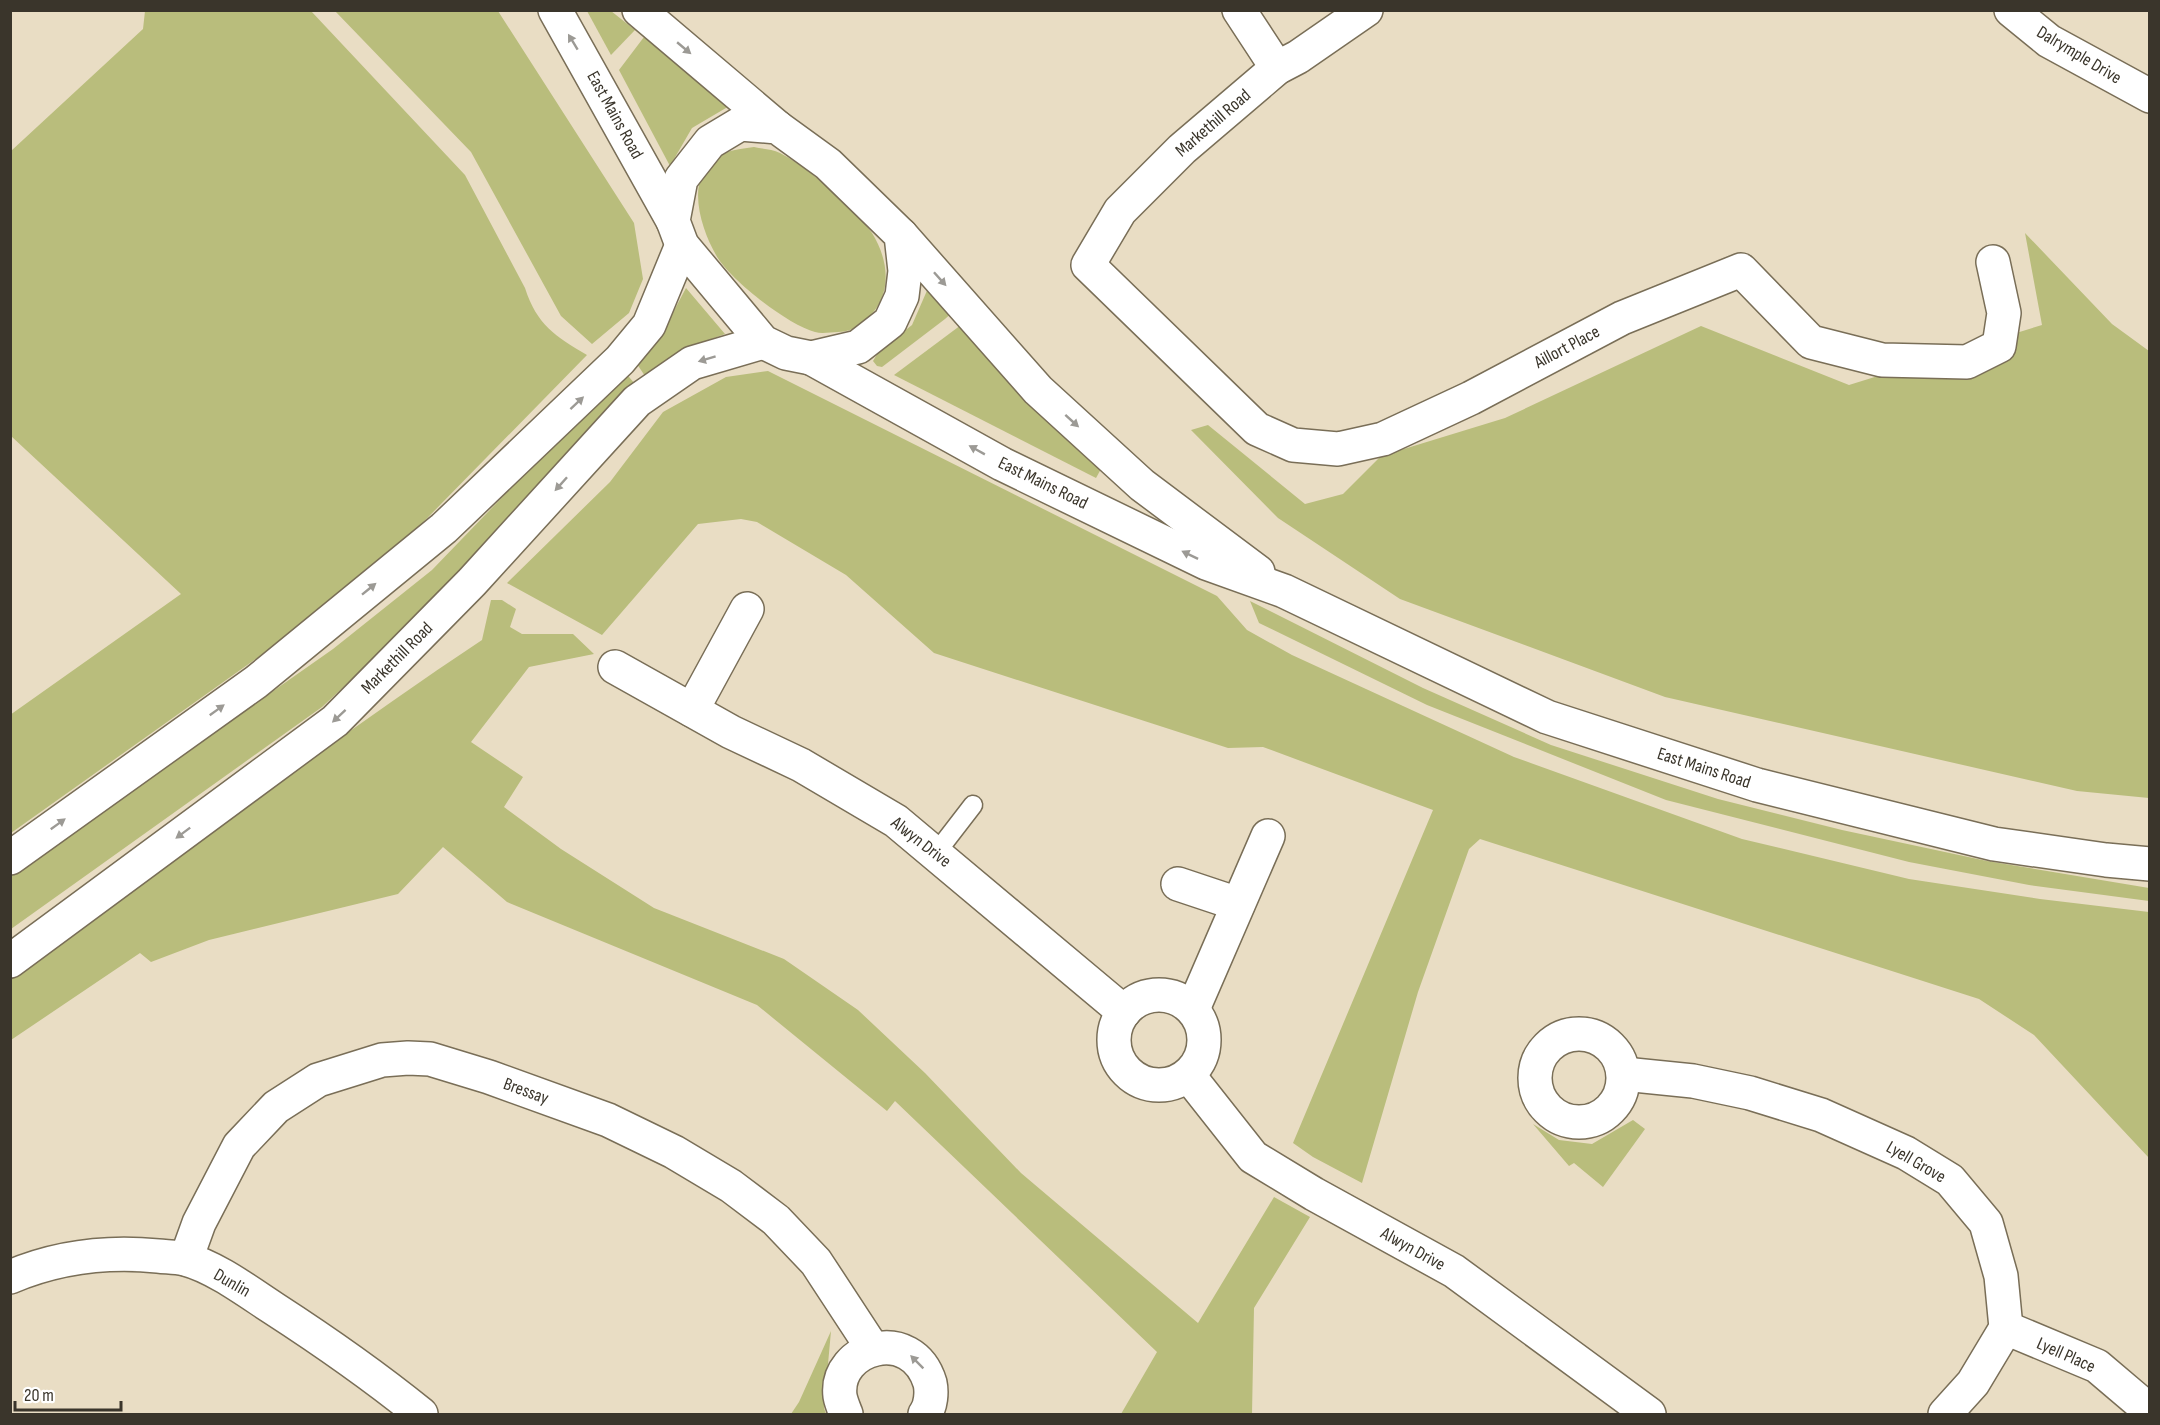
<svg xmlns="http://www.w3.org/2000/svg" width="2160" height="1425" font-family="'Sofia Sans Condensed',sans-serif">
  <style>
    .green { fill: #b9bd7c }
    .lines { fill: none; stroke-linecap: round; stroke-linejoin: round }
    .lane-casing { stroke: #796e57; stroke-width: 21 }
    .street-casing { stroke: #796e57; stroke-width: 36 }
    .secondary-casing { stroke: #796e57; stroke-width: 36 }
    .lane { stroke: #fff; stroke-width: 18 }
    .street { stroke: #fff; stroke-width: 33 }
    .secondary { stroke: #fff; stroke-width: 33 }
    .oneway { fill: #9c9a95 }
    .labels { text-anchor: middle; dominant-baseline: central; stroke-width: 4.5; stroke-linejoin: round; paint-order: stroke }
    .street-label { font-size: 18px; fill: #3a352b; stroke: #fff }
  </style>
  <rect width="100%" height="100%" fill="#e9ddc4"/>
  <g class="green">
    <path d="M 145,11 L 311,11 L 465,175 L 525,288 C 537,325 555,336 587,355 L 393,553 L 274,646 L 11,833 L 10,715 L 181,594 L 11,436 L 11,151 L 143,29 Z"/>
    <path d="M 335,11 L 498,11 L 634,223 L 643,279 L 629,313 L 592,344 L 561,316 L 471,152 Z"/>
    <path d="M 587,11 L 611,11 L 635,30 L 611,55 Z"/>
    <path d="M 644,37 L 731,105 L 692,128 L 670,166 L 619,70 Z"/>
    <path d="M 754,147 C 762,149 772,149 780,153 C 806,167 824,183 844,204 C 853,213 865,223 872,233 C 887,257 892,287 875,310 C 865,322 854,332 838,332 C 831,332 822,334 815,332 C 788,325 729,279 716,255 C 701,229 685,180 715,158 C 727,150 740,149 754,147 Z"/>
    <path d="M 2025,233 L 2112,324 L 2149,351 L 2149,798 L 2077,791 L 1665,697 L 1400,599 L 1278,518 L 1191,430 L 1208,425 L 1305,504 L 1343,494 L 1381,456 L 1505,418 L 1701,326 L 1849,385 L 2042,325 Z"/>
    <path d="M 929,286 L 954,311 L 945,319 L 882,367 L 877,366 L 873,361 L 879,351 L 912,325 Z"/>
    <path d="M 686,288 L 725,334 L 684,349 L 645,376 L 635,361 L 668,322 Z"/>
    <path d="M 961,325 L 1101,469 L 1096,478 L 894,375 Z"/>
    <path d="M 624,371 L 635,384 L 427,609 L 322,707 L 11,929 L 10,876 L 333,649 L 432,570 Z"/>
    <path d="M 768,371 L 1217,596 L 1247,630 L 1292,655 L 1514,757 L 1742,839 L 1909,879 L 2040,899 L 2149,912 L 2149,1158 L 2034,1035 L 1979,999 L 1480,839 L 1469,849 L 1418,992 L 1362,1183 L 1313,1157 L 1293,1143 L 1433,810 L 1263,747 L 1228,748 L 934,653 L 846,575 L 757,522 L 741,519 L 698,524 L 602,635 L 507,583 L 610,482 L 663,412 L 726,377 Z"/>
    <path d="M 491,600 L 502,600 L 516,609 L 510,627 L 522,634 L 573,634 L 594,654 L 529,667 L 471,742 L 523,777 L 504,807 L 561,849 L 654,908 L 784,959 L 858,1010 L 925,1073 L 1021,1173 L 1198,1323 L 1274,1197 L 1310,1217 L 1254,1308 L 1252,1414 L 1121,1414 L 1157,1352 L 895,1101 L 887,1111 L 757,1005 L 507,902 L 443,847 L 398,894 L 209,940 L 151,962 L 140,953 L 11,1040 L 11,978 C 168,865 321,747 482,640 Z"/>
    <path d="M 1250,601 L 1423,688 L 1551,745 L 1718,799 L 1842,830 L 1987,861 L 2149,888 L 2149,901 L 2029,885 L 1909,862 L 1666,800 L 1427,705 L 1259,623 Z"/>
    <path d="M 1633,1120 L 1645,1129 L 1603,1187 L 1574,1163 L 1569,1166 L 1533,1124 L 1559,1140 L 1592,1144 Z"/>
    <path d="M 831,1331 L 824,1408 L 826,1414 L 791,1414 L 799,1402 Z"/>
  </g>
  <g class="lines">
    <g class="lane-casing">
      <path id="lane" d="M 936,853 L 973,805"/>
    </g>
    <g class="street-casing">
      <g id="street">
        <path d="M 1239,10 L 1277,68"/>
        <path d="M 1366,10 L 1298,57 L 1277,68 L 1182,149 L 1120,211 L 1088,265 L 1257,429 L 1293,445 L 1338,449 L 1383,439 L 1471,398 L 1622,318 L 1741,270 L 1811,342 L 1882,360 L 1967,362 L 1999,346 L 2004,313 L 1993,262"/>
        <path d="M 2011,10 L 2049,41 L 2150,96"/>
        <path d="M 615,667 L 731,732 L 801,765 L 896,821 L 1124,1012"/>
        <path d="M 692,710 L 747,609"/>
        <path d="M 1178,884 L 1238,904"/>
        <circle cx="1159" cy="1040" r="45"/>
        <path d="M 1193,1009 L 1268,836"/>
        <circle cx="1579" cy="1078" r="44"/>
        <path d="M 1624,1074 L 1693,1081 L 1750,1093 L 1821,1115 L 1906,1153 L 1950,1180 L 1986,1223 L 2001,1276 L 2006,1328 L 1973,1383 L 1945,1414"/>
        <path d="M 1189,1076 L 1253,1157 L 1314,1194 L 1454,1271 L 1649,1414"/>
        <path d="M 186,1259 L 199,1223 L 239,1146 L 276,1107 L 318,1080 L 382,1060 L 408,1058 L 430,1059 L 489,1077 L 608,1120 L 674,1152 L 731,1186 L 776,1220 L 816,1262 L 873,1349"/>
        <path d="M 10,1277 C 57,1257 108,1251 158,1256 C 167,1257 177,1257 185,1259 C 215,1267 247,1291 273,1308 C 324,1341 374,1376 421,1414"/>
        <path d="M 2006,1328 L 2097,1366 L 2150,1411"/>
        <path d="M 846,1414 C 844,1409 841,1402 840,1396 C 834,1347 912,1324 930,1383 C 932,1392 931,1406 925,1414"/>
      </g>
    </g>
    <g class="secondary-casing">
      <g id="secondary">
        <path d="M 555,10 L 673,221"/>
        <path d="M 639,10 L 777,127"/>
        <path d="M 740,124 L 777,127 L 828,164 L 901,235 L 905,271 L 902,296 L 890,322 L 858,347 L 811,358 L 786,353 L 763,342 L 682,245 L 673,221 L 681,179 L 710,142 Z"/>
        <path d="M 901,235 L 1038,390 L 1142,485 L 1258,572"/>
        <path d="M 811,358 L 1002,464 L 1206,563 L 1284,591 L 1547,717 L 1757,785 L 1994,844 L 2106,860 L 2150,864"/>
        <path d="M 10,858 L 256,682 L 444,528 L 620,360 L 649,325 L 682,245"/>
        <path d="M 10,961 L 335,721 L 472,582 L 637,401 L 692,363 L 763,342"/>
      </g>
    </g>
    <use href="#lane" class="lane"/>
    <use href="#street" class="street"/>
    <use href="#secondary" class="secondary"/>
  </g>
  <defs><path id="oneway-solid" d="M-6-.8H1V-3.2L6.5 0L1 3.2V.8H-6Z" transform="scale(1.5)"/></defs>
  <g class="oneway">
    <use href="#oneway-solid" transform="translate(573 42) rotate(-121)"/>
    <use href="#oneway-solid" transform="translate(684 48) rotate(40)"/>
    <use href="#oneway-solid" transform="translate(940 279) rotate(48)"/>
    <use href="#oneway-solid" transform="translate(707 359) rotate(163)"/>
    <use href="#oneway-solid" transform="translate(577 403) rotate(-43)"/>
    <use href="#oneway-solid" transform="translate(1072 421) rotate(42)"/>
    <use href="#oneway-solid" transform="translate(977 450) rotate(-151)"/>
    <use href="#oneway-solid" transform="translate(561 484) rotate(132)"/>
    <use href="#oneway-solid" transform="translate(1190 555) rotate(-154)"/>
    <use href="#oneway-solid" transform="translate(369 589) rotate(-39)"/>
    <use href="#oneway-solid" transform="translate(217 710) rotate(-36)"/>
    <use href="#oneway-solid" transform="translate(339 716) rotate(137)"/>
    <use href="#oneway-solid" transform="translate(58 824) rotate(-36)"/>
    <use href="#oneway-solid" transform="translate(183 833) rotate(143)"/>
    <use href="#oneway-solid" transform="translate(917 1362) rotate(-135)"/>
  </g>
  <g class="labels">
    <g class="street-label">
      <text transform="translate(2079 55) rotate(31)">Dalrymple Drive</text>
      <text transform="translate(615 115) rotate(61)">East Mains Road</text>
      <text transform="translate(1213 123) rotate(-41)">Markethill Road</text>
      <text transform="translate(1567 347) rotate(-28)">Aillort Place</text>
      <text transform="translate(1043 483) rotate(26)">East Mains Road</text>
      <text transform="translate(397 658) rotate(-45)">Markethill Road</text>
      <text transform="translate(1704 768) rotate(18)">East Mains Road</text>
      <text transform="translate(921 842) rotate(38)">Alwyn Drive</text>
      <text transform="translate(526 1091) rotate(20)">Bressay</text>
      <text transform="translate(1916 1162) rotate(30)">Lyell Grove</text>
      <text transform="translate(1413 1249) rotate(29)">Alwyn Drive</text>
      <text transform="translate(232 1283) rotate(30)">Dunlin</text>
      <text transform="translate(2066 1355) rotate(24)">Lyell Place</text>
    </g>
  </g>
  <rect width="2160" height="1425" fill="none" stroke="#3a352b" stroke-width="24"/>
  <path d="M15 1401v9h106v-9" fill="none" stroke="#3a352b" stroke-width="3"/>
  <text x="24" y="1401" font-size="18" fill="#3a352b" stroke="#ffffff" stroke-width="4.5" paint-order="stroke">20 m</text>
</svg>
